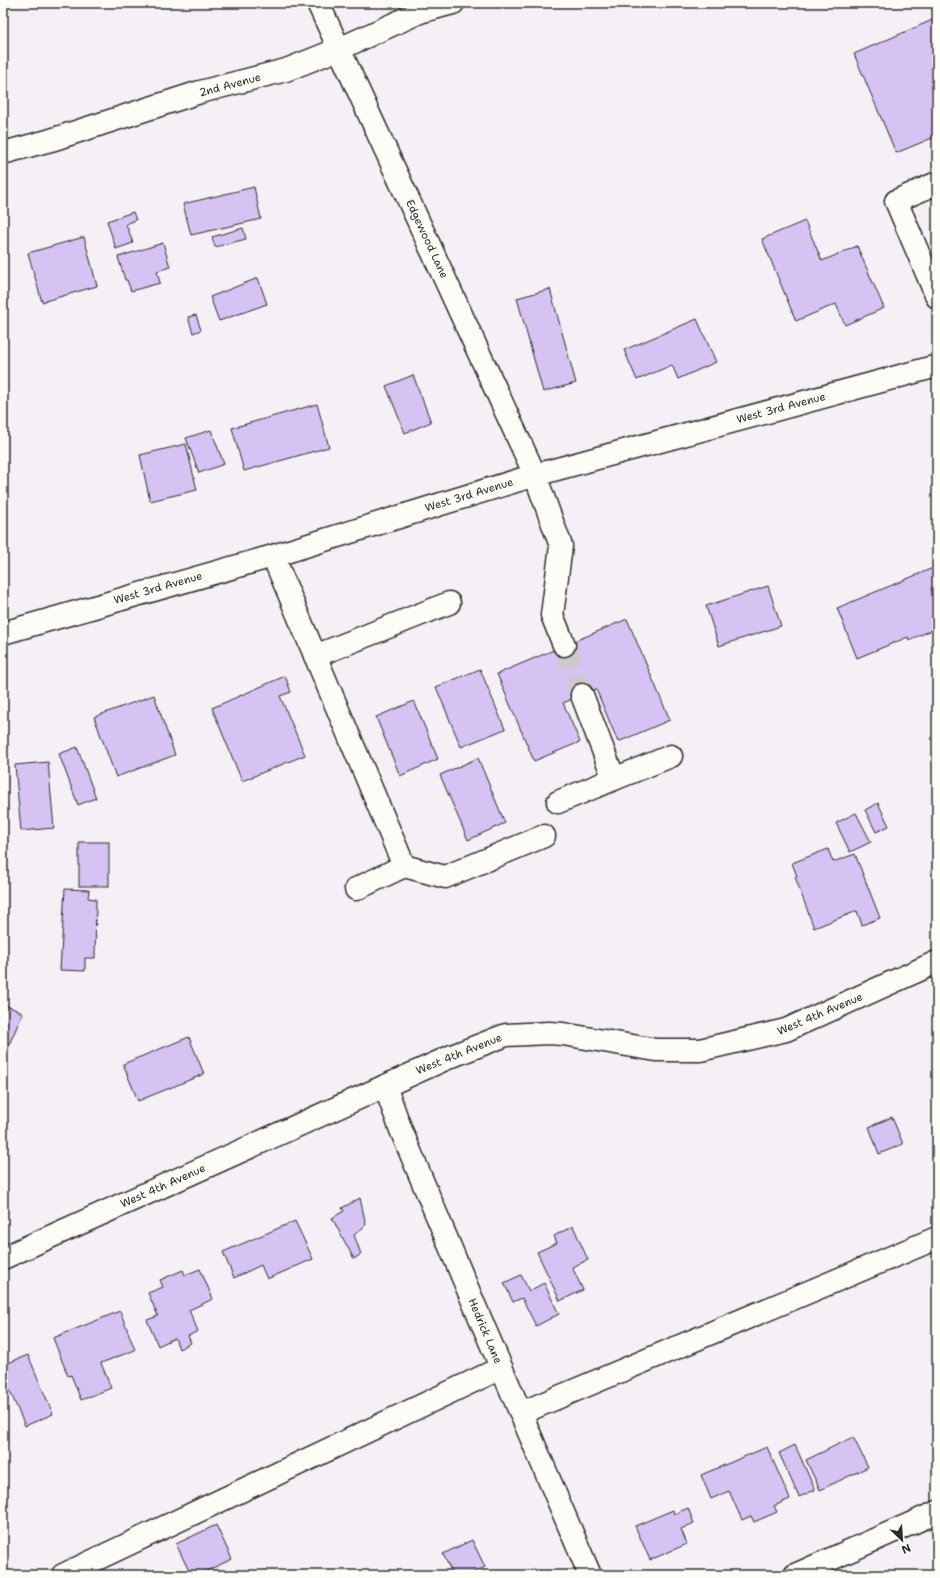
<svg xmlns="http://www.w3.org/2000/svg" width="940" height="1578" font-family="'Shantell Sans',sans-serif">
  <style>
    .building { fill: #d6c2f3; stroke: #2b2b2b }
    .lines { fill: none; stroke-linecap: round; stroke-linejoin: round }
    .minor-tunnel { stroke: #cdc9cd; stroke-width: 22; stroke-dasharray: 22 11; stroke-linecap: butt }
    .minor-casing { stroke: #2b2b2b; stroke-width: 25 }
    .minor { stroke: #fdfcf7; stroke-width: 22 }
    .labels { text-anchor: middle; dominant-baseline: central; stroke-width: 4; stroke-linejoin: round; paint-order: stroke }
    .street-label { font-size: 11px; fill: #2b2b2b; stroke: #fdfcf7 }
  </style>
  <rect width="100%" height="100%" fill="#f5f0f6"/>
  <filter id="ink" filterUnits="userSpaceOnUse"><feTurbulence type="fractalNoise" baseFrequency=".025" numOctaves="2"/><feDisplacementMap in="SourceGraphic" scale="8" xChannelSelector="R" yChannelSelector="G"/><feConvolveMatrix kernelMatrix="1 2 1 2 8 2 1 2 1" color-interpolation-filters="sRGB"/></filter>
  <g filter="url(#ink)">
    <g class="building">
      <path d="M 937,18 L 937,136 L 896,153 L 854,54 Z"/>
      <path d="M 254,187 L 261,219 L 191,235 L 183,204 Z"/>
      <path d="M 133,212 L 136,220 L 126,224 L 133,243 L 116,249 L 107,221 Z"/>
      <path d="M 805,221 L 822,261 L 857,246 L 884,308 L 845,325 L 836,304 L 796,321 L 762,239 Z"/>
      <path d="M 243,228 L 246,239 L 215,247 L 212,237 Z"/>
      <path d="M 84,237 L 97,286 L 42,302 L 28,253 Z"/>
      <path d="M 163,243 L 170,267 L 157,271 L 160,283 L 131,291 L 127,280 L 125,280 L 118,257 Z"/>
      <path d="M 258,278 L 267,304 L 219,321 L 210,297 Z"/>
      <path d="M 550,289 L 576,383 L 543,392 L 517,298 Z"/>
      <path d="M 196,315 L 201,330 L 193,333 L 188,317 Z"/>
      <path d="M 697,319 L 716,362 L 678,379 L 672,365 L 637,380 L 624,350 Z"/>
      <path d="M 413,375 L 431,422 L 405,433 L 386,386 Z"/>
      <path d="M 317,404 L 329,447 L 244,471 L 232,428 Z"/>
      <path d="M 211,430 L 224,464 L 199,473 L 186,438 Z"/>
      <path d="M 186,444 L 197,490 L 150,501 L 140,455 Z"/>
      <path d="M 933,568 L 937,577 L 937,586 L 931,588 L 937,602 L 937,628 L 909,640 L 908,637 L 857,658 L 837,608 Z"/>
      <path d="M 768,586 L 781,626 L 719,646 L 706,606 Z"/>
      <path d="M 627,619 L 670,720 L 618,742 L 596,689 L 563,703 L 580,742 L 534,761 L 497,674 Z"/>
      <path d="M 480,669 L 505,729 L 461,747 L 436,687 Z"/>
      <path d="M 285,676 L 291,692 L 280,696 L 305,755 L 242,781 L 212,708 Z"/>
      <path d="M 154,695 L 175,755 L 116,777 L 94,717 Z"/>
      <path d="M 414,701 L 438,759 L 400,776 L 376,717 Z"/>
      <path d="M 77,747 L 96,798 L 78,805 L 59,754 Z"/>
      <path d="M 478,758 L 505,823 L 468,840 L 440,775 Z"/>
      <path d="M 48,762 L 54,828 L 21,831 L 15,765 Z"/>
      <path d="M 878,803 L 889,826 L 876,832 L 865,810 Z"/>
      <path d="M 856,813 L 871,842 L 850,852 L 836,823 Z"/>
      <rect x="79" y="842" width="30" height="44"/>
      <path d="M 828,849 L 833,862 L 855,854 L 880,918 L 862,925 L 857,911 L 814,928 L 795,877 L 797,876 L 792,863 Z"/>
      <path d="M 65,889 L 89,890 L 88,898 L 96,899 L 95,958 L 85,958 L 85,971 L 60,970 Z"/>
      <path d="M 3,1004 L 23,1013 L 3,1058 Z"/>
      <path d="M 189,1037 L 204,1074 L 138,1101 L 123,1064 Z"/>
      <path d="M 892,1117 L 903,1144 L 879,1154 L 869,1127 Z"/>
      <path d="M 360,1198 L 366,1225 L 354,1235 L 361,1254 L 354,1259 L 332,1218 L 344,1211 L 342,1208 Z"/>
      <path d="M 295,1221 L 313,1259 L 267,1279 L 261,1265 L 234,1278 L 223,1252 Z"/>
      <path d="M 573,1226 L 588,1260 L 572,1267 L 583,1290 L 560,1301 L 537,1252 L 557,1243 L 554,1236 Z"/>
      <path d="M 200,1269 L 213,1299 L 189,1310 L 198,1331 L 188,1336 L 191,1343 L 179,1349 L 175,1338 L 158,1346 L 147,1320 L 158,1316 L 148,1293 L 163,1287 L 160,1280 L 183,1270 L 185,1275 Z"/>
      <path d="M 521,1275 L 529,1291 L 544,1283 L 559,1314 L 536,1326 L 522,1298 L 513,1302 L 504,1283 Z"/>
      <path d="M 120,1311 L 135,1350 L 101,1363 L 111,1388 L 81,1400 L 71,1375 L 68,1376 L 53,1338 Z"/>
      <path d="M 28,1355 L 53,1414 L 25,1426 L 3,1375 L 3,1365 Z"/>
      <path d="M 853,1437 L 868,1467 L 820,1490 L 806,1460 Z"/>
      <path d="M 795,1445 L 815,1490 L 799,1497 L 779,1453 Z"/>
      <path d="M 767,1447 L 790,1499 L 774,1506 L 777,1512 L 754,1522 L 751,1516 L 742,1520 L 729,1491 L 711,1499 L 701,1475 Z"/>
      <path d="M 688,1508 L 694,1523 L 681,1529 L 687,1544 L 650,1560 L 635,1526 L 673,1510 L 674,1514 Z"/>
      <path d="M 216,1525 L 232,1559 L 198,1575 L 191,1575 L 176,1544 Z"/>
      <path d="M 472,1540 L 485,1567 L 469,1575 L 453,1575 L 443,1554 Z"/>
    </g>
    <g class="lines">
      <path class="minor-tunnel" d="M 564,645 L 582,695"/>
      <g class="minor-casing">
        <g id="minor">
          <path d="M 318,3 L 535,475 L 561,546 L 552,615 L 564,645"/>
          <path d="M 3,153 L 51,140 L 200,92 L 286,70 L 339,49 L 420,12 L 453,3"/>
          <path d="M 937,183 L 896,201 L 937,297"/>
          <path d="M 273,556 L 404,866 L 445,877 L 544,836"/>
          <path d="M 3,633 L 273,556 L 535,475 L 937,366"/>
          <path d="M 315,656 L 449,603"/>
          <path d="M 582,695 L 614,779 L 671,756"/>
          <path d="M 558,802 L 614,779"/>
          <path d="M 356,889 L 404,866"/>
          <path d="M 385,1086 L 401,1130 L 474,1304 L 590,1575"/>
          <path d="M 3,1258 L 452,1056 L 506,1035 L 549,1033 L 563,1034 L 656,1050 L 700,1050 L 786,1030 L 937,962"/>
          <path d="M 521,1413 L 937,1238"/>
          <path d="M 63,1575 L 501,1368"/>
          <path d="M 795,1575 L 937,1512"/>
        </g>
      </g>
      <use href="#minor" class="minor"/>
    </g>
  </g>
  <g class="labels">
    <g class="street-label">
      <text transform="translate(230 85) rotate(-15)">2nd Avenue</text>
      <text transform="translate(427 239) rotate(65)">Edgewood Lane</text>
      <text transform="translate(781 408) rotate(-15)">West 3rd Avenue</text>
      <text transform="translate(469 495) rotate(-17)">West 3rd Avenue</text>
      <text transform="translate(158 588) rotate(-16)">West 3rd Avenue</text>
      <text transform="translate(820 1014) rotate(-23)">West 4th Avenue</text>
      <text transform="translate(459 1054) rotate(-22)">West 4th Avenue</text>
      <text transform="translate(163 1186) rotate(-24)">West 4th Avenue</text>
      <text transform="translate(485 1331) rotate(67)">Hedrick Lane</text>
    </g>
  </g>
  <rect width="940" height="1578" fill="none" stroke="#fdfcf7" stroke-width="16"/>
  <rect x="8" y="8" width="924" height="1562" fill="none" stroke="#2b2b2b" stroke-width="1.5" filter="url(#ink)"/>
  <g transform="translate(902 1540) rotate(155)" stroke="#fdfcf7" stroke-width="3" paint-order="stroke">
  <path d="M0-3L7 15L0 10L-7 15Z" fill="#2b2b2b"/>
  <text y="-6" font-size="11" font-weight="bold" text-anchor="middle" fill="#2b2b2b">N</text>
  </g>
</svg>
